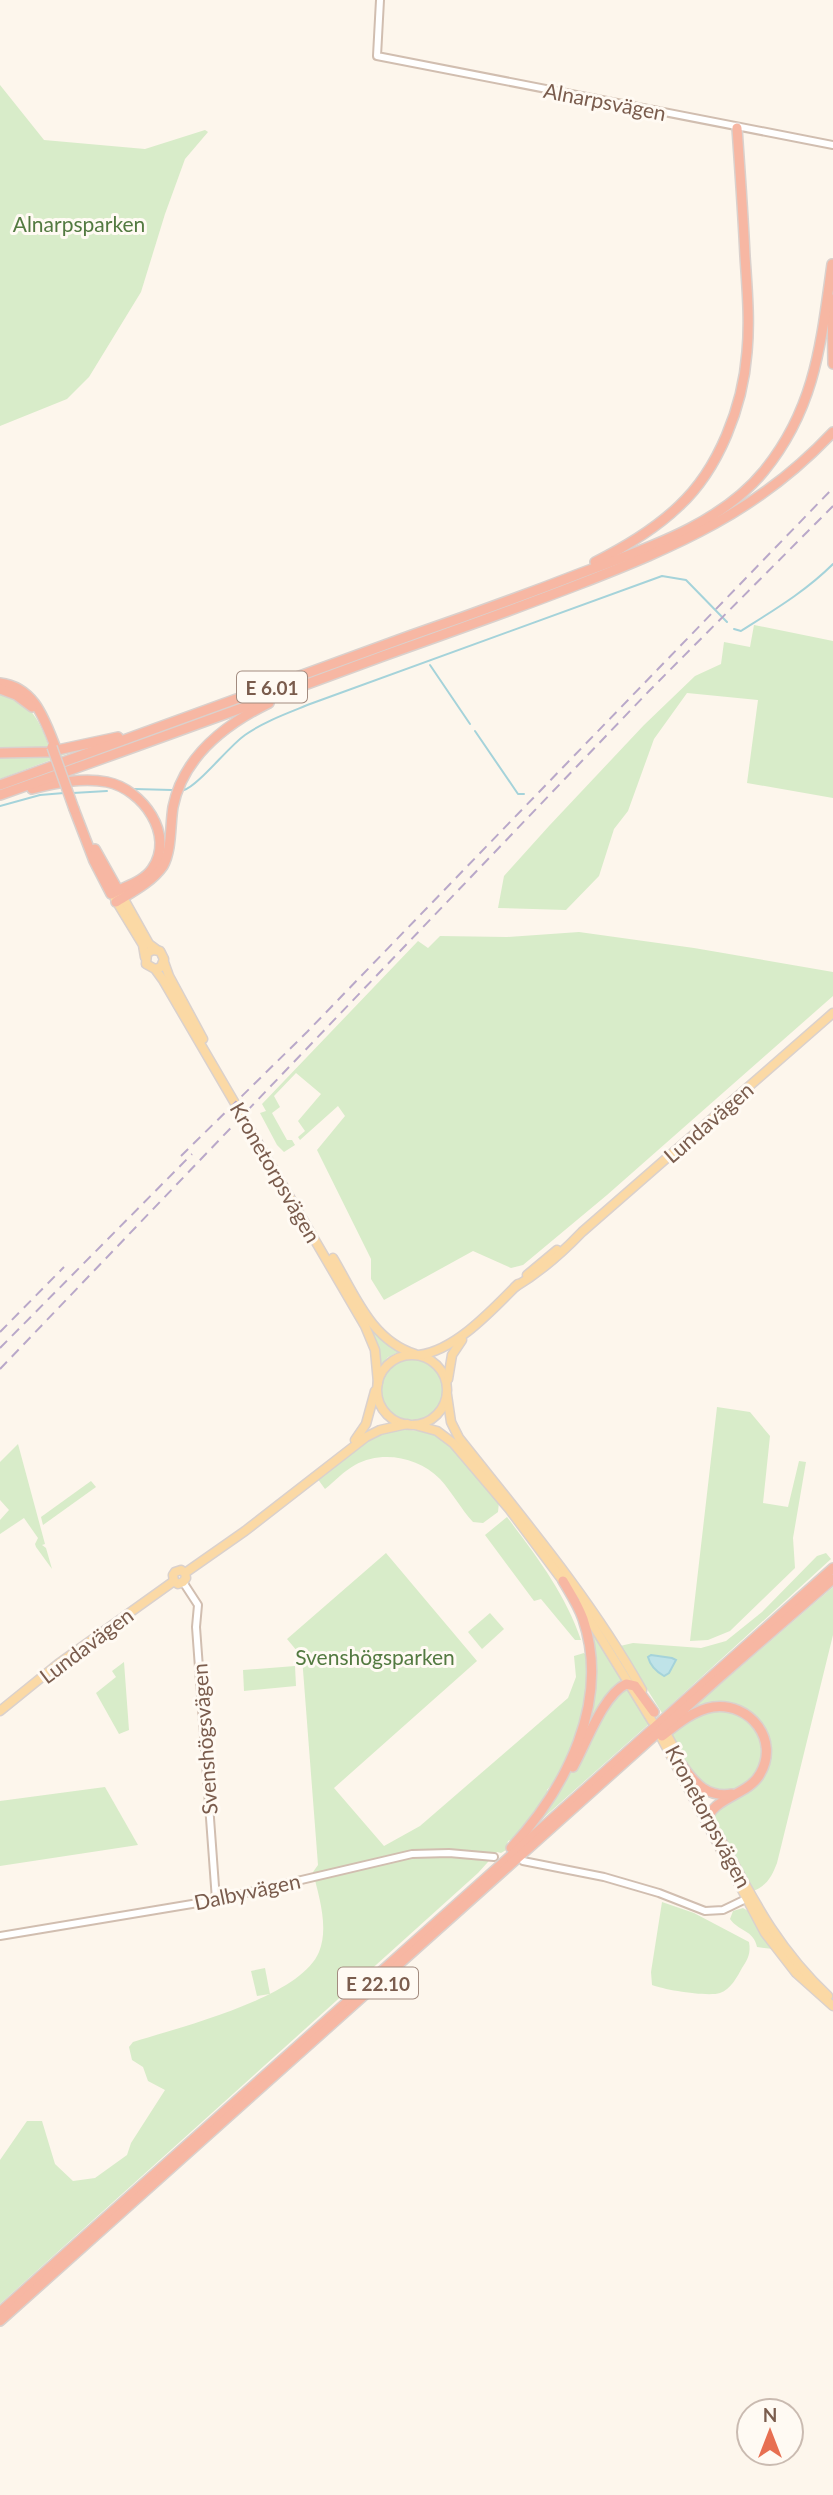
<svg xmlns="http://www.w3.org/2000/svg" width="833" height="2495" font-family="Lato,sans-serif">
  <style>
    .green { fill: #d8ecc9 }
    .water { fill: #bfe3e8; stroke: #a5d3da; stroke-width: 2 }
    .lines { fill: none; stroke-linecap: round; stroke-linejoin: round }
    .stream { stroke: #a5d3da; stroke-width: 2 }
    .minor-casing { stroke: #d1beb0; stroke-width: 10 }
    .major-casing { stroke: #dad1cd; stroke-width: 11 }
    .highway-casing { stroke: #dad1cd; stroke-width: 12 }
    .minor { stroke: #fff; stroke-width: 6 }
    .major { stroke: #fbd9a5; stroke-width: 8 }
    .highway { stroke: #f7b7a3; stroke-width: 9 }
    .rail { stroke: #b9a8c9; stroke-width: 2; stroke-dasharray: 10 7; stroke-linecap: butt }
    .highway-bridge-casing { stroke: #dad1cd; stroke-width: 12; stroke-linecap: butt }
    .highway-bridge { stroke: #f7b7a3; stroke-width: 9 }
    .labels { text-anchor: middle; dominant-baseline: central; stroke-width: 6; stroke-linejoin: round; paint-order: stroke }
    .shield { fill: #fffaf3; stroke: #a28b7f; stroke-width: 2 }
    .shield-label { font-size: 19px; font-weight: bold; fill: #7a5c4d }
    .street-label { font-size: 21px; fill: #7a5c4d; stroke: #fffaf3 }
    .park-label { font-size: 21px; fill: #537a41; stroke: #fffaf3 }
  </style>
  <rect width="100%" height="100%" fill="#fdf6ec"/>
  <g class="green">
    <path d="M 0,85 L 44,140 L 145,149 L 205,130 L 208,132 L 185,159 L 165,214 L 141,292 L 89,377 L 67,399 L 0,426 Z"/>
    <path d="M 508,605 L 0,791 L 0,788 Z"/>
    <path d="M 754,625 L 833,641 L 833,798 L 747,783 L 758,700 L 687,693 L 654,739 L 628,811 L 614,829 L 599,876 L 566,910 L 498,908 L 504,876 L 549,826 L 644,725 L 695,676 L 721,664 L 724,642 L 750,647 Z"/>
    <path d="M 0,693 C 29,697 42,725 50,750 L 0,750 Z"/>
    <path d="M 72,752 L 0,779 L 0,756 L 22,757 Z"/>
    <path d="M 579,932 L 694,948 L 833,972 L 833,996 L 607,1195 L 523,1265 L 511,1268 L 473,1251 L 384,1300 L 371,1279 L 371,1259 L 317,1150 L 345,1116 L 338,1106 L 300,1140 L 298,1137 L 305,1131 L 298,1121 L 321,1094 L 296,1073 L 274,1096 L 280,1107 L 272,1113 L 287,1140 L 292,1140 L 295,1145 L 284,1152 L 277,1145 L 260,1113 L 266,1111 L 262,1104 L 418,941 L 428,948 L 440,936 L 507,937 Z"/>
    <path d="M 371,1327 L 385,1342 L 401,1351 L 388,1357 L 379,1368 L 370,1328 Z"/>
    <circle cx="412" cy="1389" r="32"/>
    <path d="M 717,1407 L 750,1412 L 770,1436 L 763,1503 L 788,1507 L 799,1461 L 806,1462 L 793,1538 L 795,1568 L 730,1631 L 708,1640 L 690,1641 Z"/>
    <path d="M 398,1429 L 431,1432 L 454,1447 L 499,1502 L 498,1512 L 483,1523 L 473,1522 C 461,1509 452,1492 440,1479 C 418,1457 382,1450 355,1465 C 344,1471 335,1481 325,1489 L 317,1478 L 370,1436 Z"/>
    <path d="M 18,1444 L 45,1544 L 42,1545 L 46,1548 L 52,1569 L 36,1547 L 35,1544 L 38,1538 L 24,1518 L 0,1534 L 0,1520 L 9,1510 L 0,1500 L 0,1462 Z"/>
    <path d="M 91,1481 L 96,1487 L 43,1525 L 41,1517 Z"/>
    <path d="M 507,1517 C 537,1557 565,1593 581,1640 L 575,1640 L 541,1599 L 534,1601 L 485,1535 Z"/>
    <path d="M 386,1553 L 477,1661 L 334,1788 L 384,1846 L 420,1826 L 568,1698 L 576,1677 L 574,1656 L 584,1653 C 599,1668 574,1743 566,1763 C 561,1774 554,1781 547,1790 L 550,1795 L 516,1838 L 508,1841 L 506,1850 L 501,1853 L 497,1852 L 478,1873 L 0,2304 L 0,2160 L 27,2121 L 42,2121 L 55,2164 L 73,2181 L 95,2178 L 127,2155 L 131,2143 L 165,2090 L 148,2081 L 143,2067 L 132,2060 L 129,2047 L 133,2042 C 180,2027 300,1998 319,1952 C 329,1927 319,1897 313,1872 L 318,1865 L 302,1657 L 287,1639 Z"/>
    <path d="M 826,1553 L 831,1559 L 662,1713 L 620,1646 L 633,1643 L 701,1648 L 726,1641 L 762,1612 L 817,1556 Z"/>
    <path d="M 833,1587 L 833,1635 L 777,1863 C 772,1876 767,1886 753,1891 L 711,1816 L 757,1783 L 768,1738 L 735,1706 L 679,1720 Z"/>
    <path d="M 490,1613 L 504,1629 L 482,1649 L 468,1632 Z"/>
    <path d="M 586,1619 L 626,1681 L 577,1753 C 597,1697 600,1677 586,1619 Z"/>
    <path d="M 124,1662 L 129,1730 L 119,1734 L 96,1693 L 116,1677 L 112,1671 Z"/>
    <path d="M 295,1666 L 296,1686 L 244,1691 L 243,1670 Z"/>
    <path d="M 629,1687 L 650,1723 L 532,1828 L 576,1765 L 612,1698 Z"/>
    <path d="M 710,1710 C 716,1710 725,1709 732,1710 C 736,1711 741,1716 745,1719 C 785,1746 751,1810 707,1787 C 691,1779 678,1749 671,1733 L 685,1722 Z"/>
    <path d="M 105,1787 L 138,1845 L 0,1866 L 0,1801 Z"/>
    <path d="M 662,1902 L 694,1913 L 749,1942 C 751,1953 748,1959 742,1968 C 737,1977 731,1989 720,1993 C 708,1997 665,1990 652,1985 L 651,1972 Z"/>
    <path d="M 743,1908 L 750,1912 L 773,1949 L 757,1947 C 754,1930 738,1931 730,1919 L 733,1911 Z"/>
    <path d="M 265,1968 L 270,1994 L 257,1996 L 251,1971 Z"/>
  </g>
  <path class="water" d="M 651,1655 L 672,1658 L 676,1660 L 669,1673 L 664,1676 C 657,1672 650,1665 648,1657 Z"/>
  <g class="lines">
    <g class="stream">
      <path d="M 734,629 L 741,631 C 774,610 806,591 833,564"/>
      <path d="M 430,665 L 470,724"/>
      <path d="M 475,731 L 518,794 L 524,794"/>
      <path d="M 134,789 L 172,790"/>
      <path d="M 184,790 C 198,786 229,746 245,735 C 265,721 288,713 310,704 L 662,576 L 686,580 L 727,622"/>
      <path d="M 73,793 L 107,791"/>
      <path d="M 0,806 L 40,795 L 64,793"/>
    </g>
    <g class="minor-casing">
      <g id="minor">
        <path d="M 380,0 L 377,56 L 833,145"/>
        <path d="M 183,1582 L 198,1605 L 196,1627 L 216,1900"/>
        <path d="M 523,1861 L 604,1877 L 659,1893 L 705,1911 L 723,1910 L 750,1897"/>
        <path d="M 0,1936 L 216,1900 L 412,1854 L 449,1853 L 494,1857"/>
      </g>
    </g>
    <g class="major-casing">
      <g id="major">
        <path d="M 121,894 L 149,944 L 157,950"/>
        <path d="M 115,899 L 143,945 L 145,957"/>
        <path d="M 164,962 L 169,976 L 203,1039"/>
        <path d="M 155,969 L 161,967 L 164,959 L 160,951 L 153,950 L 147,953 L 146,964 L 155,969 L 163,980 L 365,1326 L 375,1350 L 378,1383"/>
        <path d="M 333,1258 C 355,1295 371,1340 415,1354"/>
        <path d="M 527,1275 L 557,1250"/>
        <path d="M 515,1287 C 540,1272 562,1253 582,1232 L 833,1013"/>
        <circle cx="412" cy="1390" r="35"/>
        <path d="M 419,1355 C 456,1350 492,1310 518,1284"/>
        <path d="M 448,1379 L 452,1355 L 462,1340"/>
        <path d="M 447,1395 L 451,1422 L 459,1438 C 524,1520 591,1599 642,1690"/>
        <path d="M 415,1425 L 437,1431 L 453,1443 L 510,1510 L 566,1585"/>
        <path d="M 355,1440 L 366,1424 L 375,1391"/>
        <path d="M 185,1573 L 186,1578 L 183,1582 L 178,1584 L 174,1581 L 173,1575 L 175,1572 L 181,1570 L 185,1573 L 245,1531 L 366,1437 L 380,1430 L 407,1424"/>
        <path d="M 580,1604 L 652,1721"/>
        <path d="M 0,1711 L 58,1664 L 174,1581"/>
        <path d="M 667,1735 L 679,1757"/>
        <path d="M 662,1739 L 765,1933 L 796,1973 L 833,2006"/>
        <path d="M 718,1834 C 752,1897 775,1946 828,1996"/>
      </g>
    </g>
    <g class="highway-casing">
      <g id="highway">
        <path d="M 832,299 L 833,364"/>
        <path d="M 595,562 C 625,547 654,530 679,506 C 719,469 743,406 747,352 C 750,320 747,288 745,256 C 743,213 740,171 737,128"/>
        <path d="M 0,683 C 34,687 44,718 55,746"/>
        <path d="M 0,689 L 16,695 L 32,707"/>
        <path d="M 0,753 L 48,752 L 118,737"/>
        <path d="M 0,785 C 138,735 275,685 412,635 C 467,616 522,596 576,575 C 641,550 718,527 764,471 C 816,407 821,342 832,264"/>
        <path d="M 32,789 C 56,783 83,777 107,782 C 142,789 176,835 152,869 C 143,882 125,886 111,894 L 94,861 L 74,809"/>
        <path d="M 0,795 C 128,750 256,703 383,656 C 448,633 513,610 577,585 C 677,546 758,512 833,432"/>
        <path d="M 95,849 L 118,890"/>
        <path d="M 116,902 C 132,892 152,882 163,866 C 172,850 170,825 173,807 C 183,757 226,724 269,703"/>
        <path d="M 662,1736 C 677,1724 694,1710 713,1707 C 750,1702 780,1740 760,1774 C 748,1796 711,1797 706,1823"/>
        <path d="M 682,1765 C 695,1784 708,1798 732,1794"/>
        <path d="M 573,1767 C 586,1744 603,1695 626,1684 L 635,1686 L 654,1712"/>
        <path d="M 511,1848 C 566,1788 611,1702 583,1619 C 578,1605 570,1593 563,1581"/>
        <path d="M 0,2312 L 833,1568"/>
        <path d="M 0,2321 L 720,1677 L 833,1579"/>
      </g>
    </g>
    <use href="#minor" class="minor"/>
    <use href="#major" class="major"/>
    <use href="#highway" class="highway"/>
    <g class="rail">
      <path d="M 181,1156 L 307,1032 L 833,488"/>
      <path d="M 0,1332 L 64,1267"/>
      <path d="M 0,1348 L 192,1154"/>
      <path d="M 0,1369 L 649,691 L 833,506"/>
    </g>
    <g class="highway-bridge-casing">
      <path id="highway-bridge" d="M 52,747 L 74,809"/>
    </g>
    <use href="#highway-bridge" class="highway-bridge"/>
  </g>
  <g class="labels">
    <g class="shield">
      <rect x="237" y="671.5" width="70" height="31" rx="5"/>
      <rect x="338" y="1967.5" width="80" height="31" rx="5"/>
    </g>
    <g class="shield-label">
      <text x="272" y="687">E 6.01</text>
      <text x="378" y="1983">E 22.10</text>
    </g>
    <g class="street-label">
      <text transform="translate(605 101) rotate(11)">Alnarpsvägen</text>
      <text transform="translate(708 1122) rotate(-41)">Lundavägen</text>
      <text transform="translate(276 1172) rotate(60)">Kronetorpsvägen</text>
      <text transform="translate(86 1645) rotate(-37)">Lundavägen</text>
      <text transform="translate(204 1739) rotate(-94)">Svenshögsvägen</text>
      <text transform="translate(709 1816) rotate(62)">Kronetorpsvägen</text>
      <text transform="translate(247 1891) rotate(-12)">Dalbyvägen</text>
    </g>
    <g class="park-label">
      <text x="79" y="223">Alnarpsparken</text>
      <text x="375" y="1656">Svenshögsparken</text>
    </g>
  </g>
  <g transform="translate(770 2432)"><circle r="33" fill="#fffaf3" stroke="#cabbb1" stroke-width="2"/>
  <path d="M0-5L12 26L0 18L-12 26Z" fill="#e76f51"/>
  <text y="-10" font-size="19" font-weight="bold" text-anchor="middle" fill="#7a5c4d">N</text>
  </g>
</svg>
